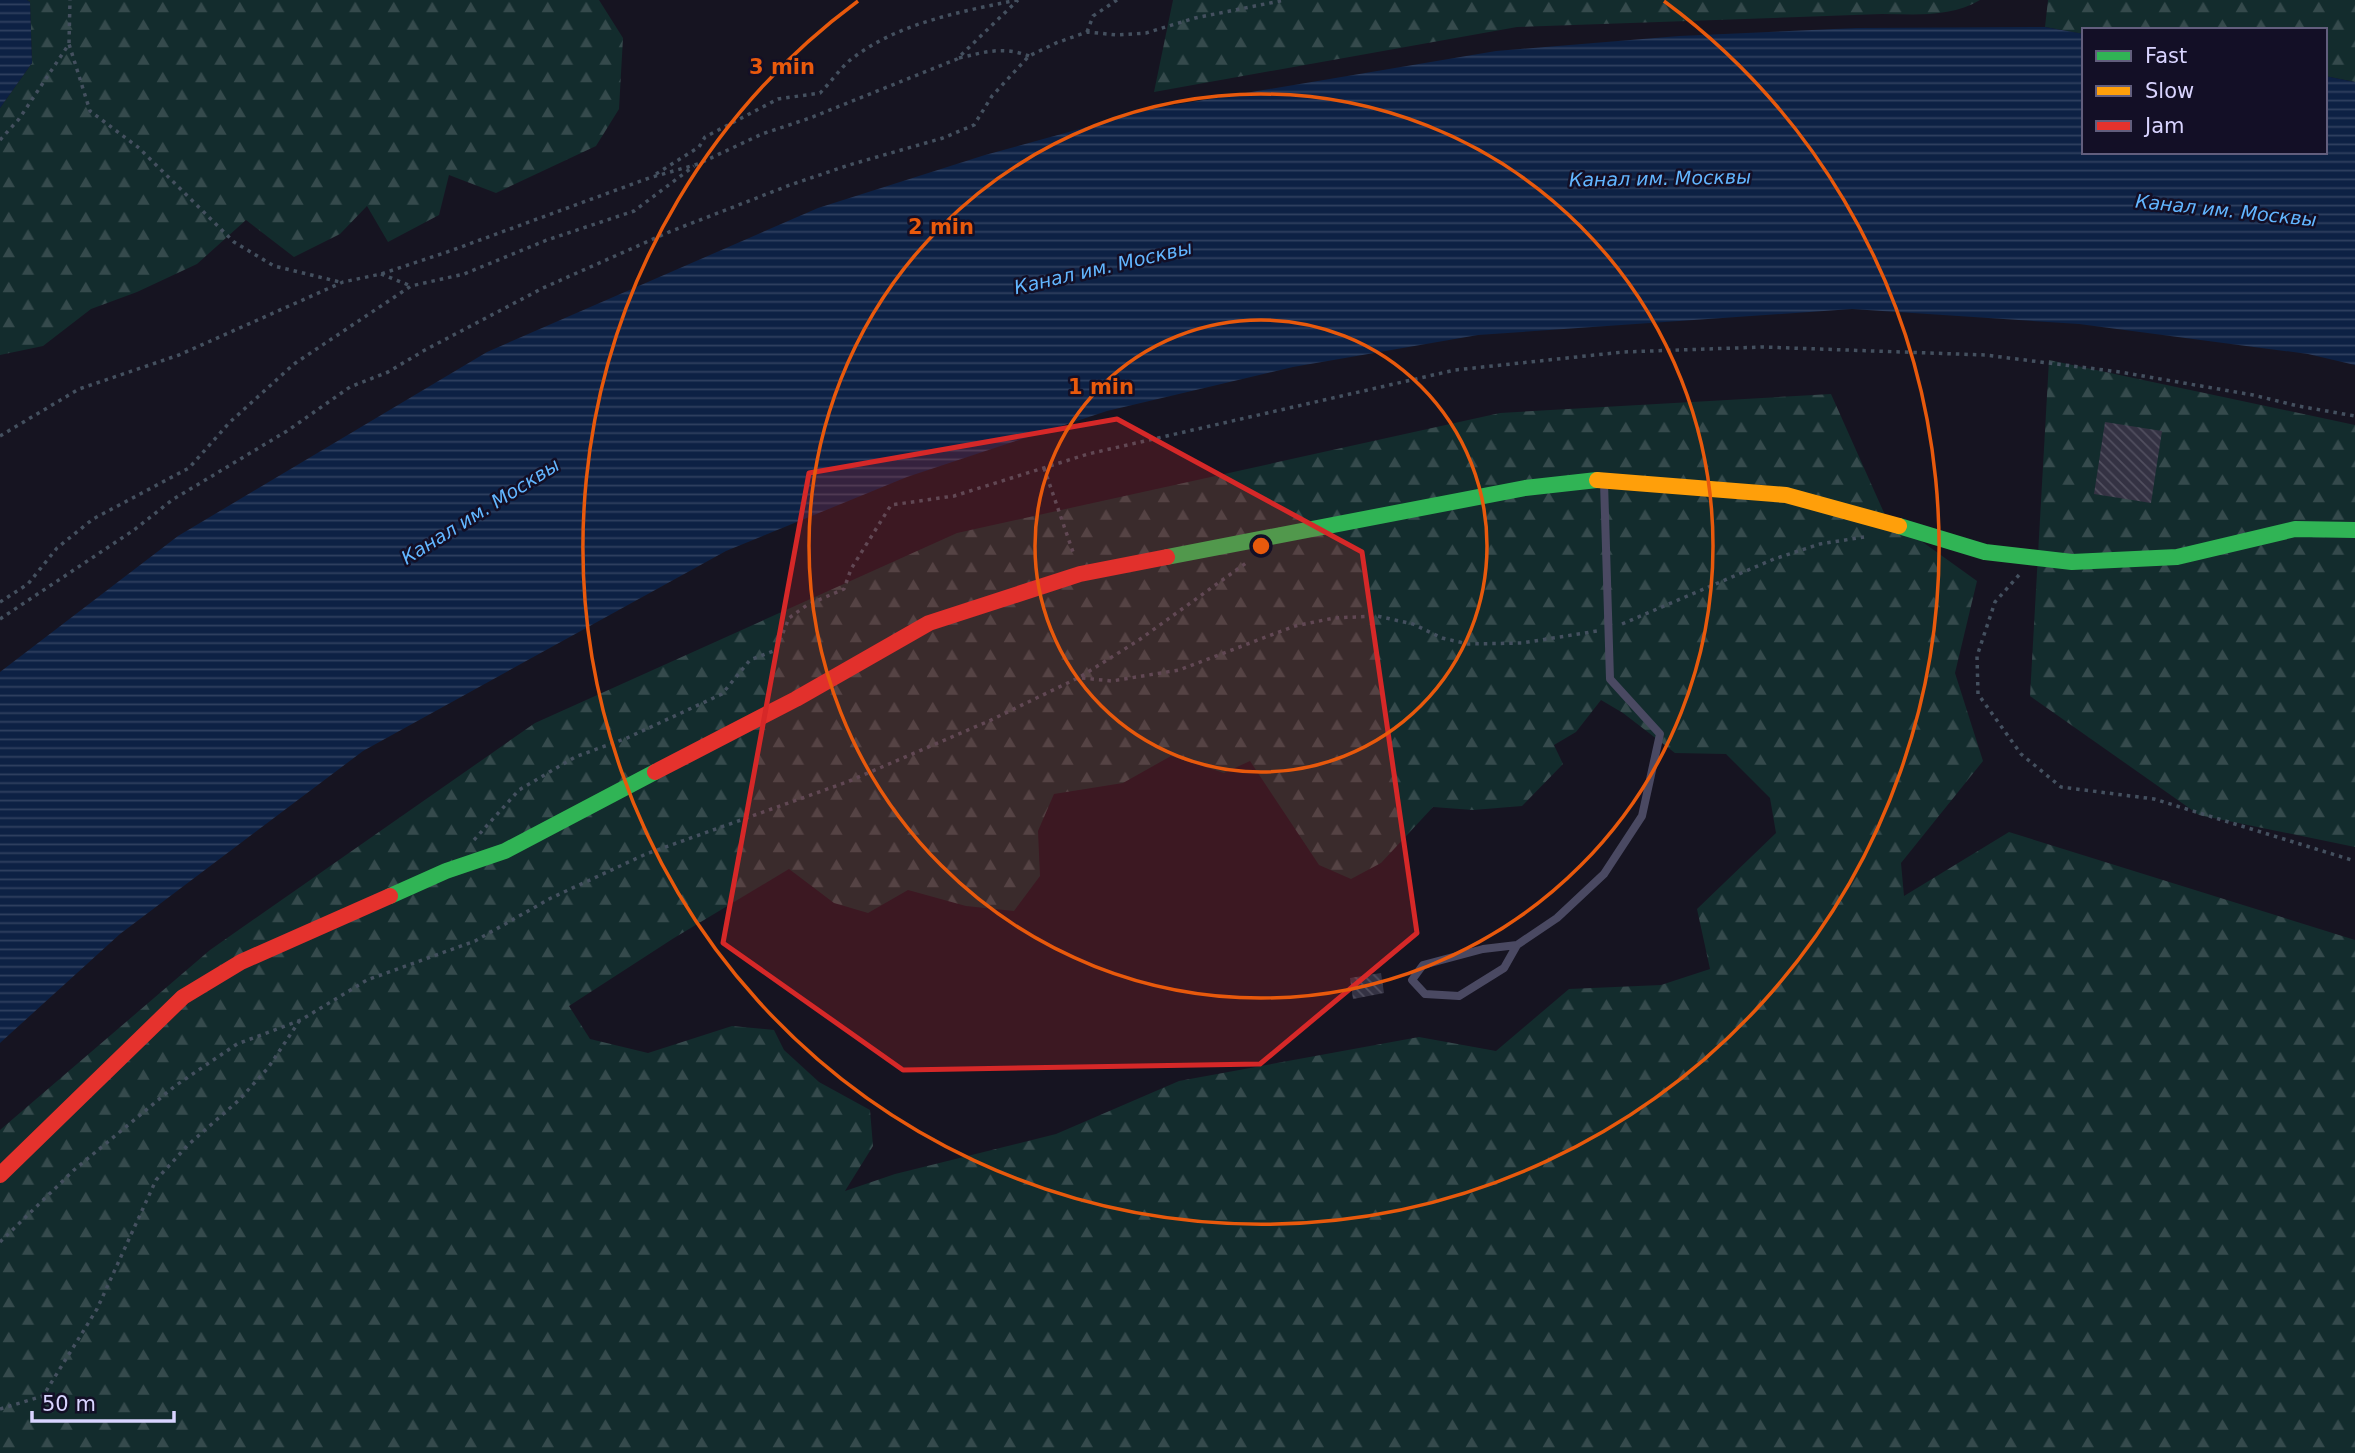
<svg xmlns="http://www.w3.org/2000/svg" width="2355" height="1453" font-family="'DejaVu Sans',sans-serif">
  <style>
    .forest { fill: url(#forest-firs); fill-rule: evenodd }
    .water { fill: url(#water-rules) }
    .building { fill: url(#building-back-hatch) }
    .lines { fill: none; stroke-linecap: round; stroke-linejoin: round }
    .path { stroke: #44505f; stroke-width: 3.5; stroke-dasharray: 3.5 5; stroke-linecap: butt }
    .lane { stroke: #4a4962; stroke-width: 8 }
    .fast { stroke: #30b455; stroke-width: 16 }
    .slow { stroke: #ff9f0a; stroke-width: 16 }
    .jam { stroke: #e5322d; stroke-width: 16 }
    .marked { fill: #d62828; fill-opacity: 0.2; stroke: #d62828; stroke-width: 5; stroke-linejoin: round }
    .ring { fill: none; stroke: #e8590c; stroke-width: 3.5 }
    .labels { text-anchor: middle; dominant-baseline: central; stroke-width: 5; stroke-linejoin: round; paint-order: stroke }
    .water-label { font-size: 19px; font-style: italic; fill: #62b6ff; stroke: #130f26 }
    .centre { fill: #e8590c; stroke: #130f26; stroke-width: 3.5 }
    .ring-label { font-size: 21px; text-anchor: middle; font-weight: bold; fill: #e8590c; stroke: #130f26; stroke-width: 5; stroke-linejoin: round; paint-order: stroke }
  </style>
  <defs>
    <pattern id="forest-firs" width="22" height="20" patternUnits="userSpaceOnUse" patternTransform="scale(1.75)"><rect width="22" height="20" fill="#132c2d"/><path d="M5 1l3.5 6h-7zM16 11l3.5 6h-7z" fill="#354a4c"/></pattern>
    <pattern id="water-rules" width="6" height="5" patternUnits="userSpaceOnUse" patternTransform="scale(1.75)"><rect width="6" height="5" fill="#0d2144"/><path d="M0 2.5h6" fill="none" stroke="#304060"/></pattern>
    <pattern id="building-back-hatch" width="6" height="6" patternUnits="userSpaceOnUse" patternTransform="scale(1.75)"><rect width="6" height="6" fill="#343243"/><path d="M-1 5l2 2M0 0l6 6M5-1l2 2" fill="none" stroke="#514f5f"/></pattern>
  </defs>
  <rect width="100%" height="100%" fill="#161421"/>
  <g class="forest">
    <path d="M 27,0 L 599,0 L 623,38 L 619,109 L 596,146 L 496,193 L 449,175 L 439,215 L 388,242 L 367,206 L 340,234 L 294,257 L 246,220 L 197,264 L 137,292 L 91,309 L 43,346 L 0,355 L 0,108 L 32,63 L 30,2 Z"/>
    <path d="M 1173,0 L 1980,0 C 1950,18 1915,14 1882,14 L 1517,27 L 1154,92 Z"/>
    <path d="M 2048,0 L 2355,0 L 2355,82 L 2325,76 L 2325,30 L 2084,30 L 2084,34 L 2045,27 Z"/>
    <path d="M 2049,360 L 2355,425 L 2355,847 L 2199,815 L 2030,696 Z"/>
    <path d="M 1831,394 L 1885,515 L 1977,581 L 1955,673 L 1983,761 L 1901,863 L 1904,896 L 2009,832 L 2355,940 L 2355,1453 L 0,1453 L 0,1130 L 210,950 L 535,723 L 957,533 L 1500,413 ZM 1601,700 L 1623,713 L 1675,753 L 1726,754 L 1770,798 L 1776,833 L 1697,909 L 1710,969 L 1661,985 L 1569,989 L 1496,1051 L 1419,1037 L 1179,1081 L 1056,1134 L 895,1174 L 845,1191 L 873,1146 L 870,1110 L 819,1082 L 784,1050 L 774,1030 L 732,1026 L 648,1053 L 590,1039 L 569,1006 L 674,938 L 789,869 L 834,903 L 868,913 L 908,890 L 966,906 L 1014,911 L 1040,876 L 1038,831 L 1054,794 L 1123,783 L 1171,756 L 1224,773 L 1250,761 L 1319,865 L 1351,879 L 1381,863 L 1433,807 L 1473,810 L 1522,806 L 1563,764 L 1554,745 L 1576,732 Z"/>
  </g>
  <g class="water">
    <path d="M 0,0 L 27,0 L 30,2 L 32,63 L 0,108 Z"/>
    <path d="M 2045,27 L 2084,34 L 2084,152 L 2325,152 L 2325,76 L 2355,82 L 2355,365 L 2308,354 L 2079,324 L 1852,309 L 1478,335 L 1293,367 L 1107,411 L 907,477 L 726,551 L 363,751 L 120,934 L 0,1043 L 0,672 L 178,536 L 487,352 L 818,208 L 985,155 L 1156,108 L 1496,51 L 1679,36 L 1857,28 Z"/>
  </g>
  <g class="building">
    <path d="M 2105,422 L 2162,431 L 2151,503 L 2094,494 Z"/>
    <path d="M 1381,973 L 1384,993 L 1353,999 L 1350,978 Z"/>
  </g>
  <g class="lines">
    <g class="path">
      <path d="M 1087,32 L 1093,16 L 1117,0"/>
      <path d="M 69,43 L 70,0"/>
      <path d="M 959,58 C 985,52 1003,46 1029,56"/>
      <path d="M 0,140 L 19,119 L 69,44 L 90,111 L 139,148 L 234,242 L 274,266 L 340,282"/>
      <path d="M 656,174 L 699,147 L 705,137 L 778,99 L 820,93 C 830,83 839,70 849,61 C 896,23 960,12 1017,0"/>
      <path d="M 381,274 L 411,286"/>
      <path d="M 0,436 L 79,389 L 179,355 L 343,282 L 381,274 L 450,251 L 649,178 L 698,164 L 762,134 L 810,118 L 957,59 L 1018,0"/>
      <path d="M 1044,468 L 1074,555"/>
      <path d="M 2019,575 L 1995,602 L 1977,656 L 1978,694 L 2021,754 L 2061,787 L 2154,799 L 2355,861"/>
      <path d="M 0,602 L 28,584 L 57,548 L 93,519 L 189,468 L 230,422 L 294,364 L 411,286 L 464,274 L 547,240 L 634,211 L 694,166"/>
      <path d="M 0,619 L 134,530 L 172,500 L 287,431 L 350,387 L 388,372 L 425,350 L 543,288 L 669,232 L 790,185 L 849,165 L 943,138 L 974,125 L 992,96 L 1029,56 L 1056,43 L 1087,32 L 1117,35 L 1146,33 L 1195,18 L 1285,0"/>
      <path d="M 1622,624 L 1774,559 L 1820,544 L 1864,537"/>
      <path d="M 1082,678 L 1112,681 L 1179,670 L 1295,626 L 1334,618 L 1377,616 L 1413,624 L 1442,638 L 1468,644 L 1522,643 L 1597,631"/>
      <path d="M 474,840 L 519,790 L 575,757 L 627,738 L 722,694 L 750,660 L 776,650 L 789,618 L 807,605 L 844,589 L 851,569 L 891,505 L 954,496 L 1088,454 L 1455,370 L 1623,352 L 1763,347 L 1985,355 L 2120,372 L 2253,395 L 2298,406 L 2355,416"/>
      <path d="M 0,1242 L 74,1170 L 175,1086 L 237,1044 L 301,1020 L 367,980 L 475,941 L 551,898 L 646,854 L 847,782 L 989,721 L 1080,677 L 1139,640 L 1246,563"/>
      <path d="M 0,1409 L 43,1396 L 97,1309 L 156,1180 L 188,1145 L 239,1100 L 268,1068 L 300,1020"/>
    </g>
    <path class="lane" d="M 1517,945 L 1483,949 L 1423,965 L 1412,980 L 1425,994 L 1459,996 L 1504,968 L 1517,945 L 1557,918 L 1604,874 L 1642,816 L 1660,734 L 1610,679 L 1604,482"/>
    <g class="fast">
      <path d="M 1899,526 L 1985,552 L 2072,562 L 2177,557 L 2295,529 L 2355,530"/>
      <path d="M 1167,557 L 1525,488 L 1597,480"/>
      <path d="M 390,896 L 446,871 L 505,851 L 655,772"/>
    </g>
    <path class="slow" d="M 1597,480 L 1786,495 L 1899,526"/>
    <g class="jam">
      <path d="M 655,772 L 796,699 L 929,623 L 1080,574 L 1167,557"/>
      <path d="M 0,1175 L 183,997 L 241,962 L 390,896"/>
    </g>
  </g>
  <path class="marked" d="M 1117,419 L 1362,552 L 1417,933 L 1260,1064 L 903,1070 L 723,943 L 809,473 Z"/>
  <g class="ring">
    <circle cx="1261" cy="546" r="226"/>
    <circle cx="1261" cy="546" r="452"/>
    <path d="M1664 1A678 678 0 1 1 858 1"/>
  </g>
  <g class="labels">
    <g class="water-label">
      <text transform="translate(1660 178) rotate(-1)">Канал им. Москвы</text>
      <text transform="translate(2226 210) rotate(6)">Канал им. Москвы</text>
      <text transform="translate(1103 267) rotate(-13)">Канал им. Москвы</text>
      <text transform="translate(480 511) rotate(-32)">Канал им. Москвы</text>
    </g>
  </g>
  <circle cx="1261" cy="546" r="10" class="centre"/>
  <g class="ring-label">
    <text x="782" y="74">3 min</text>
    <text x="941" y="234">2 min</text>
    <text x="1101" y="394">1 min</text>
  </g>
  <rect x="2082" y="28" width="245" height="126" fill="#130f26" stroke="#625e7d" stroke-width="2"/>
  <rect x="2096" y="51" width="35" height="10" fill="#30b455" stroke="#625e7d" stroke-width="2"/>
  <text x="2145" y="63" font-size="21" fill="#d9d4ff">Fast</text>
  <rect x="2096" y="86" width="35" height="10" fill="#ff9f0a" stroke="#625e7d" stroke-width="2"/>
  <text x="2145" y="98" font-size="21" fill="#d9d4ff">Slow</text>
  <rect x="2096" y="121" width="35" height="10" fill="#e5322d" stroke="#625e7d" stroke-width="2"/>
  <text x="2145" y="133" font-size="21" fill="#d9d4ff">Jam</text>
  <path d="M32 1411v10h142v-10" fill="none" stroke="#d9d4ff" stroke-width="3.5"/>
  <text x="42" y="1411" font-size="21" fill="#d9d4ff" stroke="#130f26" stroke-width="5" paint-order="stroke">50 m</text>
</svg>
